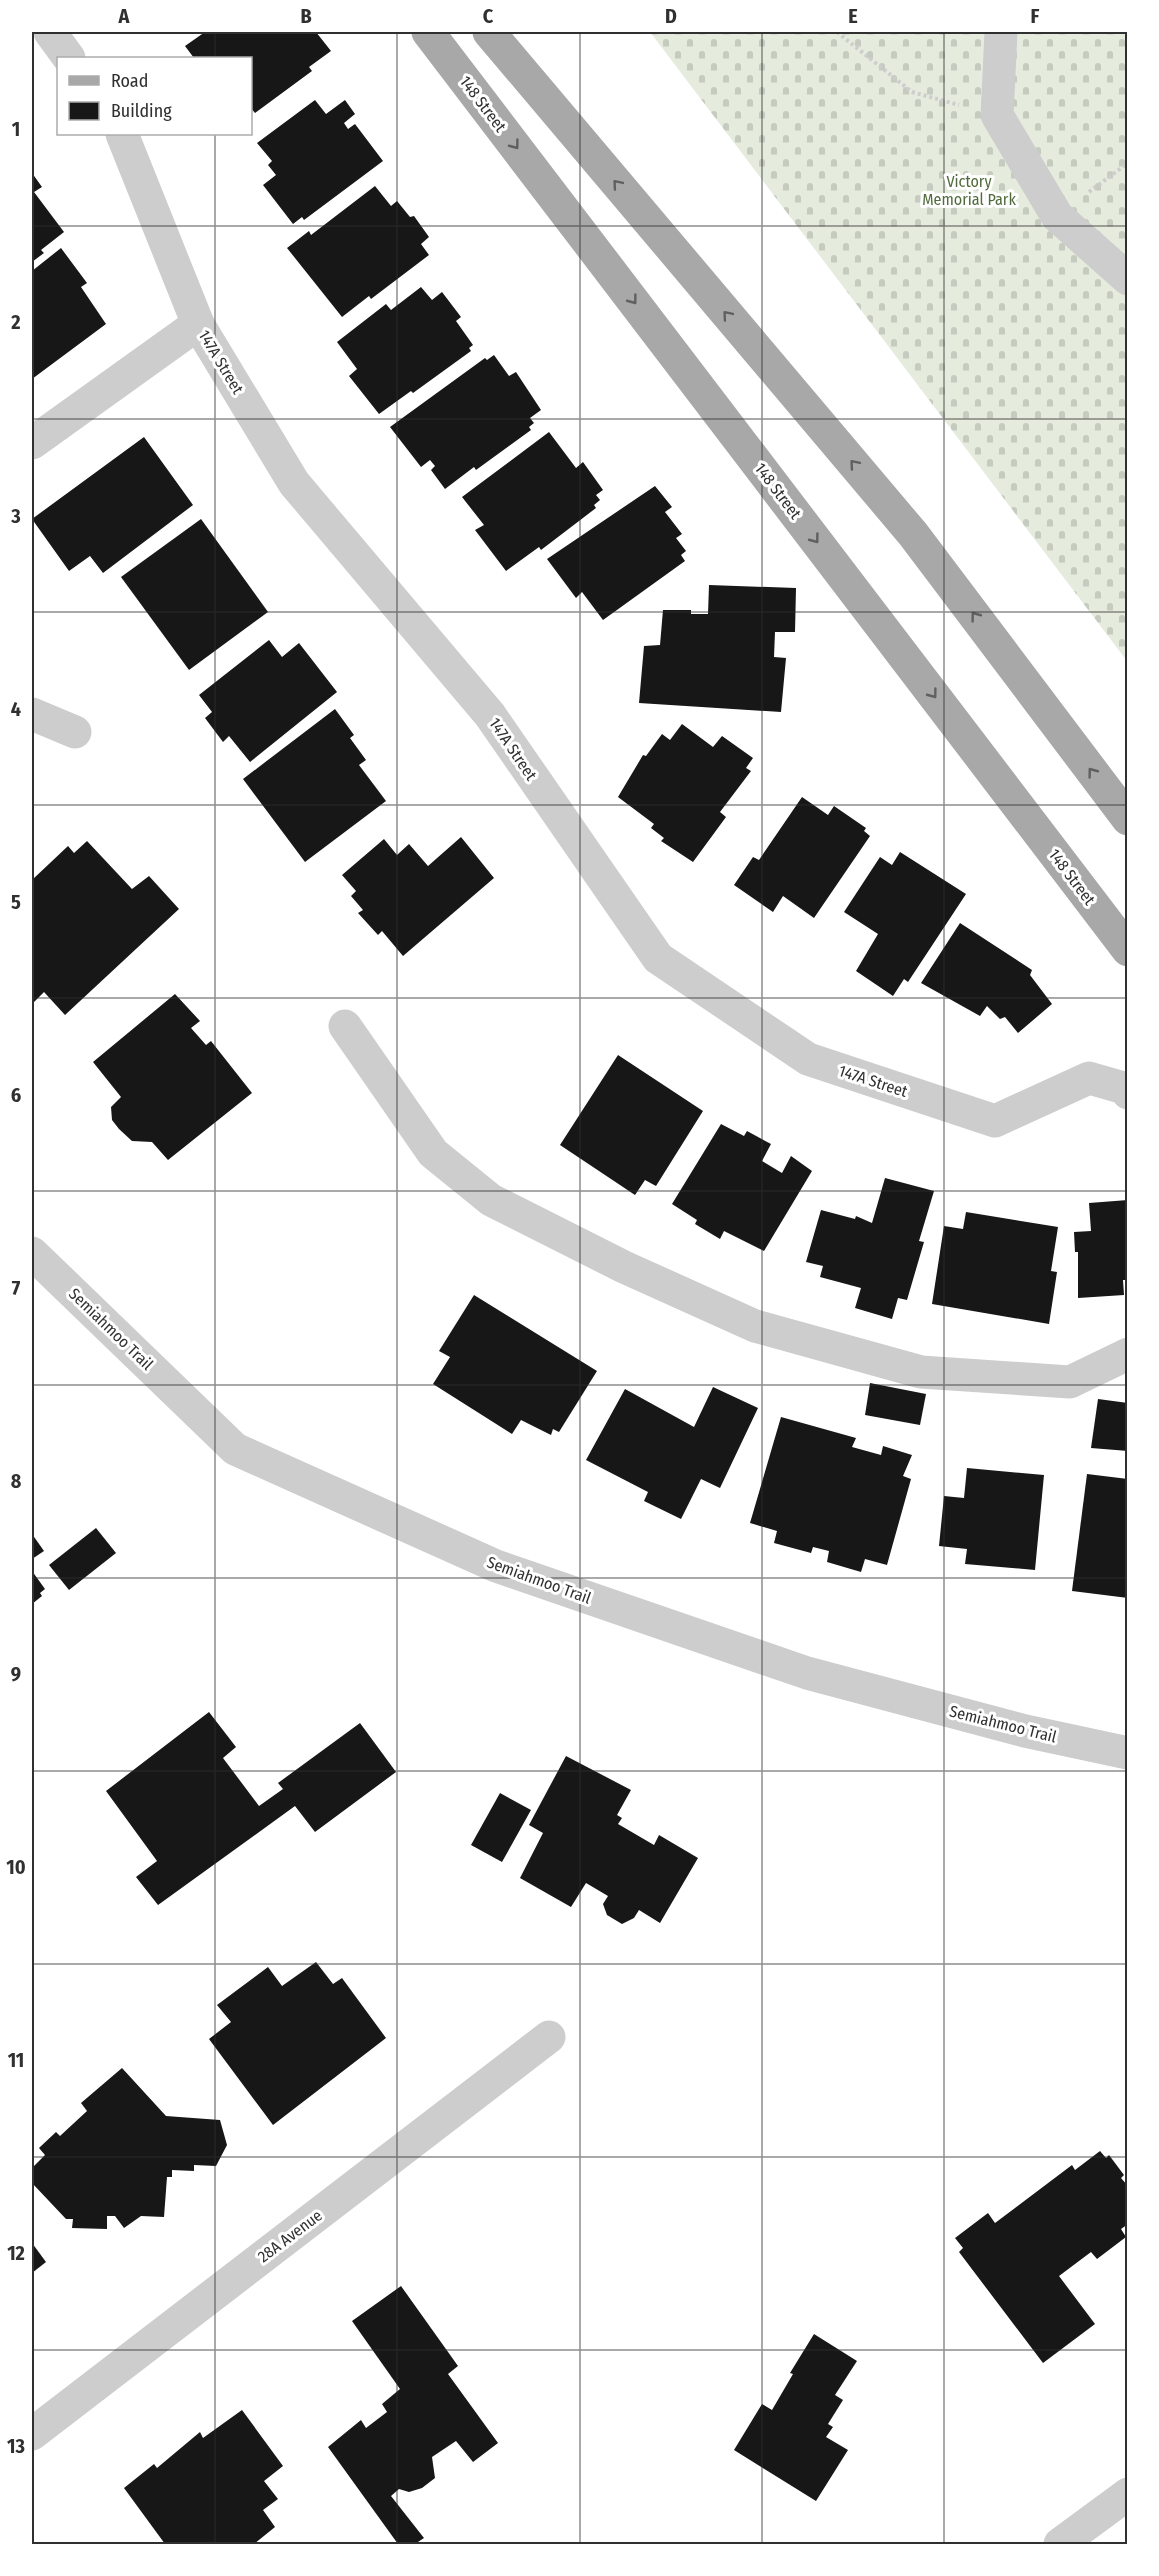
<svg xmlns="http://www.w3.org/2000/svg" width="1159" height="2576" font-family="'Fira Sans Condensed',sans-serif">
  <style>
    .cemetery { fill: url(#cemetery-stones) }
    .building { fill: #171717 }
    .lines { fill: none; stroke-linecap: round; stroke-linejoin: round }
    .path { stroke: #cdcdcd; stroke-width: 4; stroke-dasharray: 3 3; stroke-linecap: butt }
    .minor { stroke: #cdcdcd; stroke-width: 33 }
    .major { stroke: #a8a8a8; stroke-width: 33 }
    .oneway { stroke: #606060 }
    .grid { fill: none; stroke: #303030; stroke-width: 1.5; stroke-opacity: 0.55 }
    .labels { text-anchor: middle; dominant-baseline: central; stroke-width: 6; stroke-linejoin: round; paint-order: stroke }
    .street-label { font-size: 16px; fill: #303030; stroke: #fff }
    .park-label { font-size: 16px; fill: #516b3d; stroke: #fff }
    .neatline { fill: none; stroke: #303030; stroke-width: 2 }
    .grid-label { font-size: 20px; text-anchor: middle; font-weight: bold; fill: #303030 }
  </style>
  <defs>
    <pattern id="cemetery-stones" width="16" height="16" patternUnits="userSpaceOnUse" patternTransform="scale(1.5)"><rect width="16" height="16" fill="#e5ecde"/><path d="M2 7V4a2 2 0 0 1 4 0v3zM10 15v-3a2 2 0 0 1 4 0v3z" fill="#c5cbbf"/></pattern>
  </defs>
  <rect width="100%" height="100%" fill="#fff"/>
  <path class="cemetery" d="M 650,32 L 1127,32 L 1127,661 Z"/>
  <g class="building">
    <path d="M 205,32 L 316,32 L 331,51 L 309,67 L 312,71 L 255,113 L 250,107 L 250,58 L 194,58 L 185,46 Z"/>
    <path d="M 315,100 L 326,114 L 345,100 L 355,114 L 344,123 L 348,129 L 355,124 L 383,161 L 304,220 L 302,217 L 293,224 L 263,185 L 276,175 L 268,165 L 272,161 L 257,143 Z"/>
    <path d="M 32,173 L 42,187 L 34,192 L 64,232 L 41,250 L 44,253 L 32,262 Z"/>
    <path d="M 375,186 L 391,206 L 397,201 L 410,217 L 414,216 L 429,237 L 421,244 L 429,255 L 371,299 L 369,296 L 342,317 L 287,248 L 309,231 L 311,235 Z"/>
    <path d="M 61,248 L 87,283 L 81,287 L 106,324 L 32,379 L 32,271 Z"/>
    <path d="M 421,287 L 432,300 L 442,292 L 461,317 L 456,321 L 473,345 L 469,348 L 471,351 L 413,393 L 411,391 L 379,414 L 349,376 L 357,369 L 337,342 L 386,304 L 391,310 Z"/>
    <path d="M 494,355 L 509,376 L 516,372 L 541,410 L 530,418 L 534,423 L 529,427 L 531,430 L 476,470 L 474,467 L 445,489 L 431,470 L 435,466 L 430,460 L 421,467 L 390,427 L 485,358 L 487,360 Z"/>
    <path d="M 549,432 L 576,468 L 583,462 L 603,490 L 596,495 L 600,500 L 594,505 L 596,508 L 541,550 L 539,547 L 506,571 L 475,530 L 484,525 L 462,497 Z"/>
    <path d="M 144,437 L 193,505 L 103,573 L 90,556 L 69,571 L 32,519 Z"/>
    <path d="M 655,486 L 672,507 L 665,512 L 682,534 L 676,538 L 686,551 L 681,555 L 685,561 L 603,620 L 582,592 L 576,598 L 547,559 Z"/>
    <path d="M 201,519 L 268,612 L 189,670 L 121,577 Z"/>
    <path d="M 709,585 L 796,588 L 795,632 L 775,632 L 774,657 L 786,658 L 781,712 L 639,703 L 644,646 L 660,645 L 663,610 L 691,610 L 691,614 L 708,614 Z"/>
    <path d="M 269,640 L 282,657 L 299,643 L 337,692 L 250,762 L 229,736 L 223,742 L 205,718 L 212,712 L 199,695 Z"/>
    <path d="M 335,709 L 354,735 L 350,738 L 366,760 L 359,765 L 386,801 L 305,862 L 243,779 Z"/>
    <path d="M 682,724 L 713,747 L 722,736 L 753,758 L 746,768 L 751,771 L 720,812 L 726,817 L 693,862 L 661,841 L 664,838 L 651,828 L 654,824 L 618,797 L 643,755 L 646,756 L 662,734 L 670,740 Z"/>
    <path d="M 802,797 L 828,815 L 834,806 L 866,828 L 864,831 L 870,836 L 814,918 L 783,896 L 773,912 L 734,885 L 753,857 L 759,860 Z"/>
    <path d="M 461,837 L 494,878 L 403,956 L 382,931 L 378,935 L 358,913 L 363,910 L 351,896 L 356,891 L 342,875 L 384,839 L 397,855 L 409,844 L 428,866 Z"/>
    <path d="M 87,841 L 132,889 L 149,876 L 179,909 L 65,1015 L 44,992 L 32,1004 L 32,880 L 68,846 L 74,853 Z"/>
    <path d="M 900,852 L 966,894 L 908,982 L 904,979 L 893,996 L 856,971 L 878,934 L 844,912 L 880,857 L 892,865 Z"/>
    <path d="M 960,923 L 1032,970 L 1030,975 L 1052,1004 L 1018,1033 L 1005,1017 L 1000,1019 L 987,1006 L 980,1016 L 921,983 Z"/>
    <path d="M 175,994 L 200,1021 L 191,1028 L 206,1045 L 211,1041 L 252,1093 L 168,1160 L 152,1142 L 132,1141 L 119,1129 L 112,1120 L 111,1107 L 121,1097 L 93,1062 Z"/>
    <path d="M 618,1055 L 703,1111 L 656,1186 L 645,1180 L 635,1195 L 560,1145 Z"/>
    <path d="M 721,1124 L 744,1136 L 747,1131 L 771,1144 L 762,1161 L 782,1173 L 791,1156 L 812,1171 L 764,1251 L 724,1231 L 720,1239 L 695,1224 L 697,1220 L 672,1204 Z"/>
    <path d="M 885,1178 L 934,1191 L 919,1241 L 924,1242 L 907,1300 L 898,1298 L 892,1319 L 855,1308 L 861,1288 L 820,1277 L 823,1266 L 806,1262 L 821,1210 L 855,1219 L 856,1216 L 872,1223 Z"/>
    <path d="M 1128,1200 L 1128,1280 L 1123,1280 L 1124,1295 L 1078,1298 L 1078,1252 L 1075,1252 L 1074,1232 L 1091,1231 L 1089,1203 Z"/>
    <path d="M 966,1212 L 1058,1227 L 1051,1271 L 1057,1272 L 1049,1324 L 932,1304 L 944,1226 L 963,1229 Z"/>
    <path d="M 474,1295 L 597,1371 L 559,1432 L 553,1429 L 551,1435 L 521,1420 L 512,1434 L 433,1384 L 450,1357 L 439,1351 Z"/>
    <path d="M 870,1383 L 926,1394 L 920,1425 L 865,1415 Z"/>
    <path d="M 713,1387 L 758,1408 L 720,1488 L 701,1479 L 681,1519 L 644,1501 L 648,1492 L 586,1460 L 625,1389 L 694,1427 Z"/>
    <path d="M 1098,1399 L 1128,1403 L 1128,1451 L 1091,1448 Z"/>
    <path d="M 781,1417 L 856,1438 L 852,1447 L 881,1455 L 883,1446 L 912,1455 L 903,1476 L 911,1479 L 887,1565 L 865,1559 L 861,1572 L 827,1562 L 829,1551 L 813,1547 L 811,1553 L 774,1543 L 777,1531 L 750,1523 Z"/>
    <path d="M 967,1468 L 1044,1475 L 1035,1570 L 965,1564 L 967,1549 L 939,1546 L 944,1496 L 964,1498 Z"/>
    <path d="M 1087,1474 L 1128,1479 L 1128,1598 L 1072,1591 Z"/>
    <path d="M 96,1528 L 116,1553 L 69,1590 L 49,1565 Z"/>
    <path d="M 32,1534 L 44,1551 L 32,1559 Z"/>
    <path d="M 32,1571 L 45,1589 L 40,1593 L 42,1596 L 32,1604 Z"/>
    <path d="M 209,1712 L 236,1747 L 223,1758 L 259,1806 L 283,1789 L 278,1783 L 360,1723 L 396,1772 L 315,1832 L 295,1806 L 158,1905 L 136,1877 L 157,1861 L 106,1791 Z"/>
    <path d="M 566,1756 L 631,1790 L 617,1815 L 622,1818 L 618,1824 L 654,1845 L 659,1835 L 698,1858 L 660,1923 L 639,1910 L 634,1918 L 622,1924 L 607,1915 L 603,1904 L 608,1896 L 586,1883 L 571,1907 L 520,1878 L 543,1833 L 529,1825 Z"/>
    <path d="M 500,1793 L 531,1810 L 502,1862 L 471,1845 Z"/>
    <path d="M 316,1962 L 333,1984 L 342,1978 L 386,2038 L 273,2125 L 209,2039 L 231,2022 L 217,2005 L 268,1967 L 282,1986 Z"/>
    <path d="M 122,2068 L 166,2116 L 220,2120 L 227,2145 L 216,2166 L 194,2165 L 194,2171 L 172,2170 L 172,2177 L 167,2177 L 164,2217 L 141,2216 L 124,2228 L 115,2216 L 107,2216 L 107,2229 L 72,2228 L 73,2219 L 66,2219 L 32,2183 L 32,2168 L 45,2155 L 39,2148 L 56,2132 L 60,2136 L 87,2111 L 81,2103 Z"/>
    <path d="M 1100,2151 L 1106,2158 L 1109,2155 L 1124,2175 L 1121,2178 L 1128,2186 L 1128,2224 L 1121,2229 L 1126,2237 L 1097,2259 L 1091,2252 L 1059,2276 L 1095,2324 L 1043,2363 L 959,2252 L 963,2248 L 955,2238 L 988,2213 L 995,2223 L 1072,2165 L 1075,2170 Z"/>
    <path d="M 32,2243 L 46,2262 L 32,2273 Z"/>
    <path d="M 401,2286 L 458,2366 L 448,2374 L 498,2443 L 473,2462 L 456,2441 L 432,2457 L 435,2478 L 422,2488 L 409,2492 L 399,2489 L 391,2496 L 424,2538 L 415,2544 L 398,2544 L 328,2447 L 361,2420 L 366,2428 L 387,2412 L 382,2404 L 400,2389 L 352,2321 Z"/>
    <path d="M 814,2334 L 857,2361 L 835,2395 L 843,2400 L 828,2424 L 833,2427 L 826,2437 L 848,2450 L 816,2501 L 734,2450 L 762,2404 L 772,2410 L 793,2374 L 790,2373 Z"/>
    <path d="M 242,2410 L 283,2466 L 264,2481 L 278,2499 L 263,2510 L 275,2527 L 254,2544 L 165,2544 L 124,2488 L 154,2464 L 157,2468 L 200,2432 L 203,2438 Z"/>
  </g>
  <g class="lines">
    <g class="path">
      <path d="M 837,32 L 912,92 L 959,105"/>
      <path d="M 1089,192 L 1128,163"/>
    </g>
    <g class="minor">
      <path d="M 50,32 L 69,58"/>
      <path d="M 1001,32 L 997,115 L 1057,216 L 1128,279"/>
      <path d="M 122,134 L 198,324 L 294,483 L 490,715 L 658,958 L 808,1059 L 995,1121 L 1089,1078 L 1124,1088 L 1128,1093"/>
      <path d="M 32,443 L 198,324"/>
      <path d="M 32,714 L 75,732"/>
      <path d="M 345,1026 L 433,1153 L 491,1200 L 624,1267 L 755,1326 L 921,1372 L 1070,1382 L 1128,1354"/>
      <path d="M 32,1253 L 235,1449 L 496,1566 L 807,1673 L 1025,1731 L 1128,1753"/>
      <path d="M 32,2434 L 549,2037"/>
      <path d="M 1060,2544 L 1128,2494"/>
    </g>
    <g class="major">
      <path d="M 428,32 L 1128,950"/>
      <path d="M 489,32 L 913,534 L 1128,819"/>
    </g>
  </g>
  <defs><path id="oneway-chevron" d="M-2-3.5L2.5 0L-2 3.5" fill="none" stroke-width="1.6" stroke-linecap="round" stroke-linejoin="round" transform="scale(1.5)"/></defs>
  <g class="oneway">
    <use href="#oneway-chevron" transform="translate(515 145) rotate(53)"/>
    <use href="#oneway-chevron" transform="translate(617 184) rotate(-130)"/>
    <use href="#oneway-chevron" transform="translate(633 300) rotate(53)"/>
    <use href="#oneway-chevron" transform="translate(727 315) rotate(-130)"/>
    <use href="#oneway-chevron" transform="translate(854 464) rotate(-130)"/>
    <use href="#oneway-chevron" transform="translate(815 539) rotate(53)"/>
    <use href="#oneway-chevron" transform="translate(975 616) rotate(-127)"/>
    <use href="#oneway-chevron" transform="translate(933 694) rotate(53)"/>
    <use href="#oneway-chevron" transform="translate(1092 772) rotate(-127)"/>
  </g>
  <path class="grid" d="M 215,32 L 215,58M 397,32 L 397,2544M 580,32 L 580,2544M 762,32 L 762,2544M 944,32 L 944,2544M 215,134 L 215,2544M 32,226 L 1128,226M 32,419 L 1128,419M 32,612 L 1128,612M 32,805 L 1128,805M 32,998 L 1128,998M 32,1191 L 1128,1191M 32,1385 L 1128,1385M 32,1578 L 1128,1578M 32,1771 L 1128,1771M 32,1964 L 1128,1964M 32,2157 L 1128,2157M 32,2350 L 1128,2350"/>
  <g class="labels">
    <g class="street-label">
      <text transform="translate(483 104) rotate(53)">148 Street</text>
      <text transform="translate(221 362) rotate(59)">147A Street</text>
      <text transform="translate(778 491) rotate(53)">148 Street</text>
      <text transform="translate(513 749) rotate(56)">147A Street</text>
      <text transform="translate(1072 877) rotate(53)">148 Street</text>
      <text transform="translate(873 1081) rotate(18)">147A Street</text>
      <text transform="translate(111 1329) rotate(44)">Semiahmoo Trail</text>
      <text transform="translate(539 1580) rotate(20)">Semiahmoo Trail</text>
      <text transform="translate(1003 1724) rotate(14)">Semiahmoo Trail</text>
      <text transform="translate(290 2236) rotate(-37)">28A Avenue</text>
    </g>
    <g class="park-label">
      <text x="969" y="181">Victory<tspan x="969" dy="18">Memorial Park</tspan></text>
    </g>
  </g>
  <rect width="1159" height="2576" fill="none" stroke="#ffffff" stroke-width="66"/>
  <rect x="57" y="57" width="195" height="78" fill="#ffffff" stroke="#acacac" stroke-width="1.5"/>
  <rect x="69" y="76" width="30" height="9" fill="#a8a8a8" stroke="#acacac" stroke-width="1.5"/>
  <text x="111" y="87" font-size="18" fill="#303030">Road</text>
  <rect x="69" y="102" width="30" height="18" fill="#171717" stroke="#acacac" stroke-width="1.5"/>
  <text x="111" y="117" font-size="18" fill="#303030">Building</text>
  <rect x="33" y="33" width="1093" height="2510" class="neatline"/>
  <g class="grid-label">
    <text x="124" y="23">A</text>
    <text x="306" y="23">B</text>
    <text x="488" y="23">C</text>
    <text x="671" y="23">D</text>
    <text x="853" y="23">E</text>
    <text x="1035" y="23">F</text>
    <text x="16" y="136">1</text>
    <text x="16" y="329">2</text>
    <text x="16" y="523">3</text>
    <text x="16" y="716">4</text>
    <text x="16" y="909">5</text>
    <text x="16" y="1102">6</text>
    <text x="16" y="1295">7</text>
    <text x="16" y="1488">8</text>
    <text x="16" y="1681">9</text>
    <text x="16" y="1874">10</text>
    <text x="16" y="2067">11</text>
    <text x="16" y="2260">12</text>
    <text x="16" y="2453">13</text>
  </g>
</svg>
